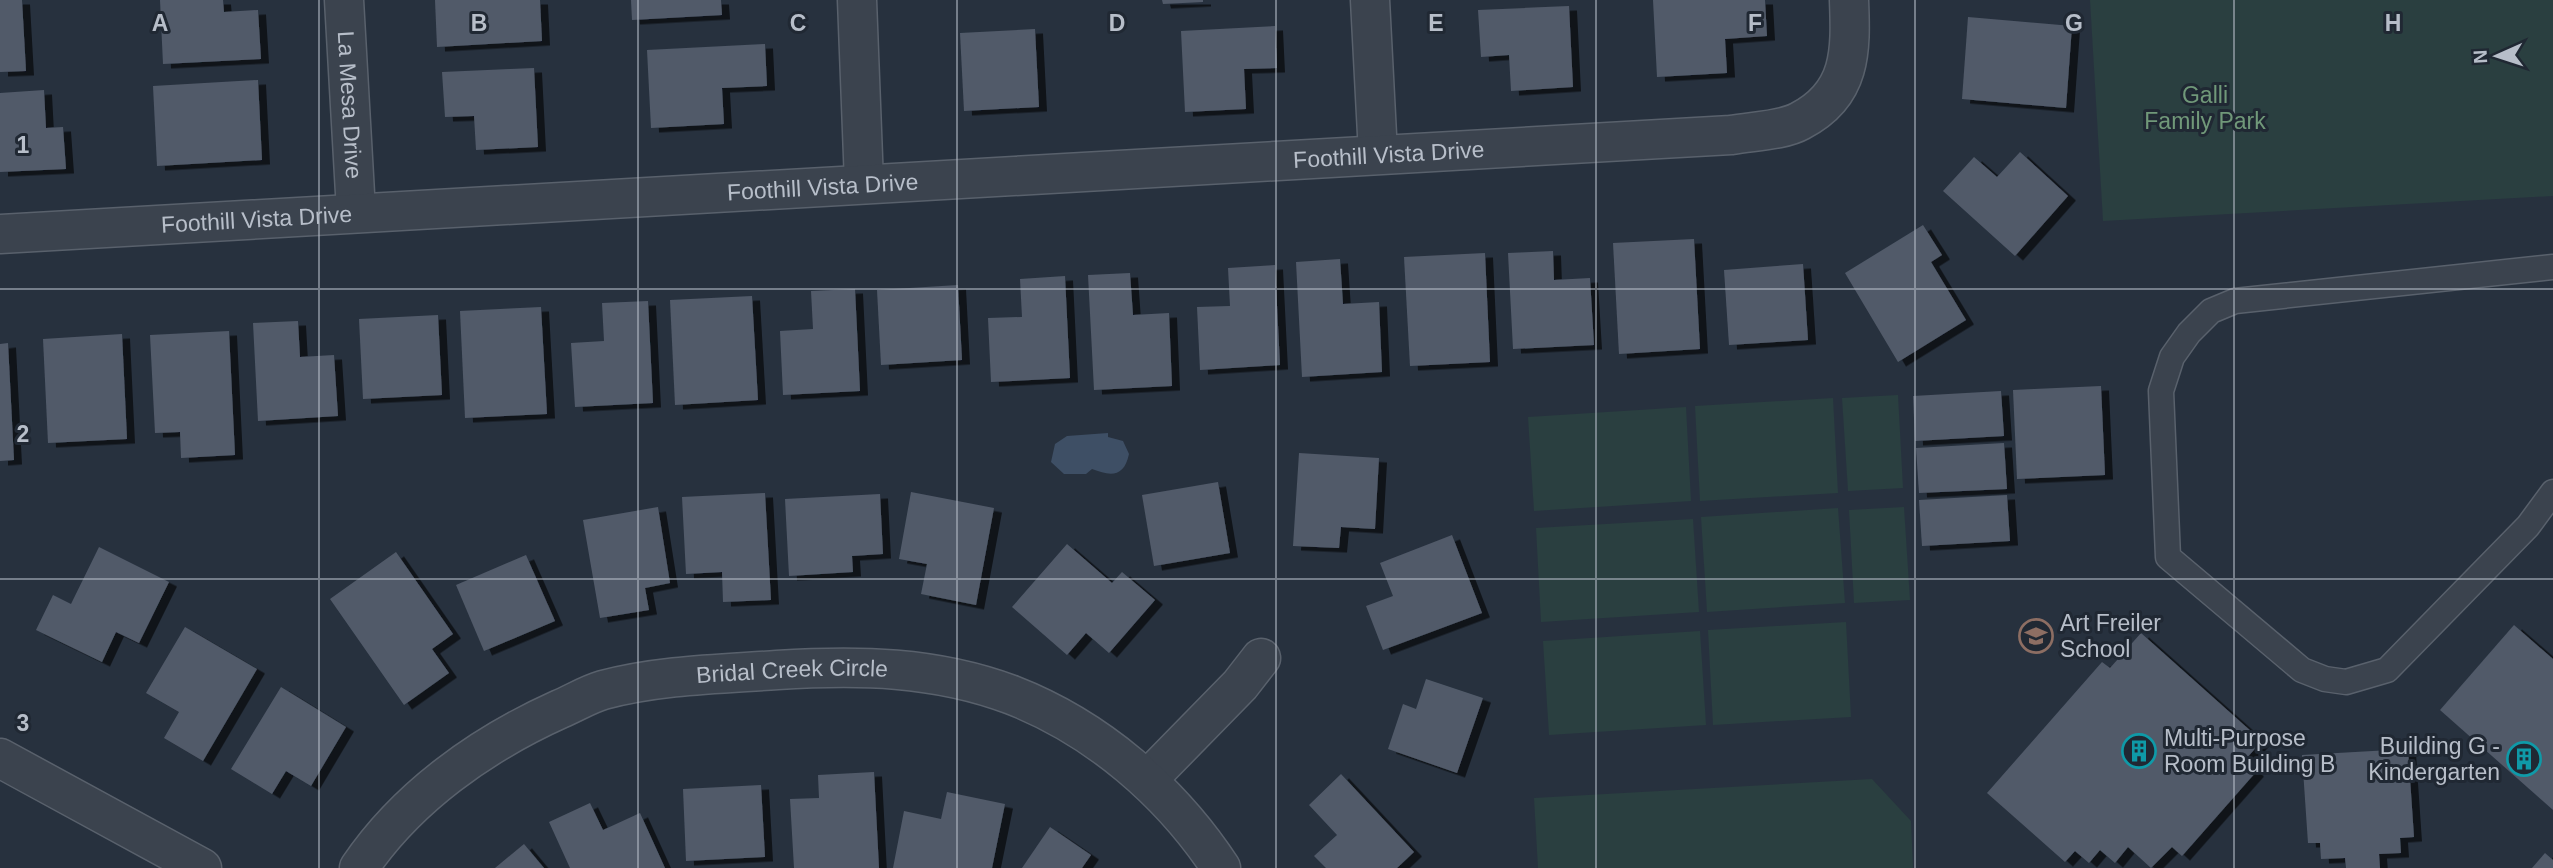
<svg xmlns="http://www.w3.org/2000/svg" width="2553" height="868" font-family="Helvetica,sans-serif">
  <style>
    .green { fill: #2a3f40 }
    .water { fill: #3e4f65 }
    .building { fill: #515a69; filter: url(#shadow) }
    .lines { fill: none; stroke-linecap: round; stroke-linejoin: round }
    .service-casing { stroke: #59616c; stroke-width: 27 }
    .minor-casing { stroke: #59616c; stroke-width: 41 }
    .service { stroke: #3b434e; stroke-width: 24 }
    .minor { stroke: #3b434e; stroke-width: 38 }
    .grid { fill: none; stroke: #b7bec9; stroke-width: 2; stroke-opacity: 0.55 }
    .labels { text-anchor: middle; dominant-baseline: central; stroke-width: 6; stroke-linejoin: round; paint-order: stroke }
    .park-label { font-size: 23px; fill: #709879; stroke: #202833 }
    .street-label { font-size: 23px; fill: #b7bec9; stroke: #202833 }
    .poi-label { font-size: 23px; fill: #b7bec9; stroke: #202833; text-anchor: start }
    .grid-label { font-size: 23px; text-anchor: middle; font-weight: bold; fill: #b7bec9; stroke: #202833; stroke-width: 6; stroke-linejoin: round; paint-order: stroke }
  </style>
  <defs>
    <filter id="shadow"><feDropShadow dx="8" dy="4.5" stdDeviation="0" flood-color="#0009"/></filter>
  </defs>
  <rect width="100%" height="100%" fill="#27313e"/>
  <g class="green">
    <path d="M 2090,0 L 2553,0 L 2553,196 L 2103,221 Z"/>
    <path d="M 1898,395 L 1903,488 L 1848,491 L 1842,398 Z"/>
    <path d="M 1833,398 L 1838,493 L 1700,501 L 1695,406 Z"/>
    <path d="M 1686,407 L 1691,501 L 1534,511 L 1528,417 Z"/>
    <path d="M 1904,507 L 1910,600 L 1854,603 L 1849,510 Z"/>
    <path d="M 1838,508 L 1845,603 L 1707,612 L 1701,517 Z"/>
    <path d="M 1693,519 L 1699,612 L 1541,622 L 1536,528 Z"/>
    <path d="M 1846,622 L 1851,717 L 1713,725 L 1708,630 Z"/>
    <path d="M 1700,631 L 1706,725 L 1549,735 L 1543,641 Z"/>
    <path d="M 1872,779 L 1911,821 L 1913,868 L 1538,868 L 1534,798 Z"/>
  </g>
  <path class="water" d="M 1108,433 L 1108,437 L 1123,441 L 1129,454 C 1124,478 1110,476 1092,469 L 1086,474 L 1064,474 L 1051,462 L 1055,444 L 1067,436 Z"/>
  <g class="building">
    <path d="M 0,0 L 22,0 L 26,71 L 0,72 Z"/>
    <path d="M 160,0 L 223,0 L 224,12 L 258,10 L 261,59 L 163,64 Z"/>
    <path d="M 435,0 L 540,0 L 542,41 L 437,47 Z"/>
    <path d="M 631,0 L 721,0 L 722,15 L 632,20 Z"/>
    <path d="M 1162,0 L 1203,0 L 1203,2 L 1163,4 Z"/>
    <path d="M 1653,0 L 1765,0 L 1767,36 L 1725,39 L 1727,73 L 1657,77 Z"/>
    <path d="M 1569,6 L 1573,87 L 1511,91 L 1509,55 L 1481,57 L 1478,10 Z"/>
    <path d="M 1968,17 L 2072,26 L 2066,108 L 1962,99 Z"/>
    <path d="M 1275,26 L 1277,68 L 1244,69 L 1246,109 L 1185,112 L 1181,31 Z"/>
    <path d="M 1035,29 L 1039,107 L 964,111 L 960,33 Z"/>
    <path d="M 765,44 L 767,86 L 722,88 L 724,124 L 651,128 L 647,50 Z"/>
    <path d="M 534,68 L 538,147 L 476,150 L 474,116 L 445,117 L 442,72 Z"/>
    <path d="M 258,80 L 262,160 L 157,166 L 153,86 Z"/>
    <path d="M 44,90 L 46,128 L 63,127 L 66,169 L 0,172 L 0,93 Z"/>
    <path d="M 2020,152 L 2068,196 L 2015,256 L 1943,191 L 1974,157 L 1997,177 Z"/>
    <path d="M 1923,225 L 1942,255 L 1931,262 L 1966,320 L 1898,362 L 1845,273 Z"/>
    <path d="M 1694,239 L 1700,349 L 1619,354 L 1613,243 Z"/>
    <path d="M 1553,251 L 1554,280 L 1590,278 L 1594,345 L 1513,349 L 1508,253 Z"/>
    <path d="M 1485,253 L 1490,362 L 1410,366 L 1404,257 Z"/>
    <path d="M 1340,259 L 1343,304 L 1379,302 L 1382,372 L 1302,377 L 1296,262 Z"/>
    <path d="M 1803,264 L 1808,340 L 1729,345 L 1724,270 Z"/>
    <path d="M 1275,265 L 1280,365 L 1200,370 L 1197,307 L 1230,306 L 1228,268 Z"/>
    <path d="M 1130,273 L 1133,315 L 1169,313 L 1172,386 L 1094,390 L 1088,275 Z"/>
    <path d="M 1065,276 L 1070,378 L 991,382 L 988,318 L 1022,317 L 1020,279 Z"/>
    <path d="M 958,285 L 962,360 L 881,365 L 877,290 Z"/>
    <path d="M 855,289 L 860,391 L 783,395 L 780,331 L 813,329 L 811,291 Z"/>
    <path d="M 752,296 L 758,400 L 675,405 L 670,300 Z"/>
    <path d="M 648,301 L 653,403 L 575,407 L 571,343 L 604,341 L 602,303 Z"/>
    <path d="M 541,307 L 547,414 L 465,418 L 460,311 Z"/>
    <path d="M 438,315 L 442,395 L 363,399 L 359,319 Z"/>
    <path d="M 298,321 L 300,357 L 334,355 L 338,416 L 258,421 L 253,323 Z"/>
    <path d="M 229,331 L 235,455 L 181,458 L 180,432 L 155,433 L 150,335 Z"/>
    <path d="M 122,334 L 127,439 L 48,443 L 43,339 Z"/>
    <path d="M 8,343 L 14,460 L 0,461 L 0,344 Z"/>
    <path d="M 2101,386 L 2105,475 L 2017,479 L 2013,390 Z"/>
    <path d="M 2001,391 L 2004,436 L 1915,441 L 1913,396 Z"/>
    <path d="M 2004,443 L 2007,489 L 1919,493 L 1916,448 Z"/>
    <path d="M 1299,453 L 1379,458 L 1375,529 L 1341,527 L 1339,548 L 1293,546 Z"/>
    <path d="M 1218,482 L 1230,553 L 1154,566 L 1142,495 Z"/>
    <path d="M 911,492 L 994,508 L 976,605 L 921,594 L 927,564 L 899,559 Z"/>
    <path d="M 765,493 L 771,600 L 723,602 L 722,572 L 686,574 L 682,497 Z"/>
    <path d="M 880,494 L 883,554 L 852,556 L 853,572 L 789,576 L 785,499 Z"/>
    <path d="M 2007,495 L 2010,541 L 1922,546 L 1919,500 Z"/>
    <path d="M 658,507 L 670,583 L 645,588 L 649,610 L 600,618 L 583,520 Z"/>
    <path d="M 1452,535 L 1482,613 L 1383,650 L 1366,606 L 1393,596 L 1380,563 Z"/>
    <path d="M 1067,544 L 1112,583 L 1122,572 L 1155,600 L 1109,653 L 1086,633 L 1067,655 L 1012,607 Z"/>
    <path d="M 99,547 L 169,582 L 139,643 L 116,632 L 102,662 L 36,630 L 53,595 L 71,604 Z"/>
    <path d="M 396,552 L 453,634 L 432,649 L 449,673 L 404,705 L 330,599 Z"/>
    <path d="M 526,555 L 555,621 L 484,651 L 456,585 Z"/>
    <path d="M 2514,625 L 2553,659 L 2553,810 L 2440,710 Z"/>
    <path d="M 185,627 L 257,669 L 203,761 L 164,738 L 179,712 L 146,693 Z"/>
    <path d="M 2141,633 L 2262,741 L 2244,761 L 2256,772 L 2182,856 L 2172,847 L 2151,868 L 2128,847 L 2115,863 L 2100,850 L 2089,863 L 2075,851 L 2065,862 L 1987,793 L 2102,662 L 2110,668 Z"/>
    <path d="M 1426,679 L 1483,698 L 1457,773 L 1388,749 L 1403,704 L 1416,709 Z"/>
    <path d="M 281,687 L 346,727 L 311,786 L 286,771 L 272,794 L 231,769 Z"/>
    <path d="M 2408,749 L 2414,837 L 2400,838 L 2401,853 L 2379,854 L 2380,868 L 2346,868 L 2345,858 L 2321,859 L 2320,843 L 2308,843 L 2302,755 Z"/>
    <path d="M 874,772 L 879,868 L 794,868 L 790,799 L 819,798 L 818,775 Z"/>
    <path d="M 1341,774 L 1414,852 L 1397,868 L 1326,868 L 1314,856 L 1337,835 L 1309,805 Z"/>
    <path d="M 761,785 L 765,857 L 686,861 L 683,789 Z"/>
    <path d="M 947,792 L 1005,804 L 992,868 L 893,868 L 904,811 L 941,819 Z"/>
    <path d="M 590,803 L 603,830 L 640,813 L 665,868 L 570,868 L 549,822 Z"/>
    <path d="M 1050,827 L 1091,855 L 1082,868 L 1022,868 Z"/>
    <path d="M 524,844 L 544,868 L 495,868 Z"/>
    <path d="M 2545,853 L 2553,860 L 2553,868 L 2532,868 Z"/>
  </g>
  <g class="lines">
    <g class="service-casing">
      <path id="service" d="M 2553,267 L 2235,301 L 2211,311 L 2189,333 L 2172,357 L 2161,391 L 2168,557 L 2302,670 L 2325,679 L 2346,682 L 2387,670 L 2528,526 L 2553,492"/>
    </g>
    <g class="minor-casing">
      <g id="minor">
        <path id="s1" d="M 344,0 L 356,211"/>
        <path d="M 857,0 L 864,183"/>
        <path d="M 1370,0 L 1378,154"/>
        <path id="s2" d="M 0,234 L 1731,135 C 1752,131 1782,131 1800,121 C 1852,94 1851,51 1849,0"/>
        <path d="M 0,758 L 202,868"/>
        <path d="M 1147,780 L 1240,685 L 1261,658"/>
        <path id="s3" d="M 359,868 C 407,797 482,744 560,709 C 574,703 589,694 603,690 C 660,675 719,674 777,670 C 858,665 935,666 1012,695 C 1097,728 1171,792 1221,868"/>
      </g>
    </g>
    <use href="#service" class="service"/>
    <use href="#minor" class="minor"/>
  </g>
  <path class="grid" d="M 319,0 L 319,868M 638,0 L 638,868M 957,0 L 957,868M 1276,0 L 1276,868M 1596,0 L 1596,868M 1915,0 L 1915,868M 2234,0 L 2234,868M 0,289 L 2553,289M 0,579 L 2553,579"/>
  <defs>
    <g id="school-ring" transform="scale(1.75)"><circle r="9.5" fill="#202833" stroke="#8d6e63" stroke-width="1.5"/><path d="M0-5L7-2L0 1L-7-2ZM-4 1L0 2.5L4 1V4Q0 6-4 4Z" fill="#8d6e63"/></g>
    <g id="building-ring" transform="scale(1.75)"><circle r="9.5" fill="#202833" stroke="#0f9aa8" stroke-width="1.5"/><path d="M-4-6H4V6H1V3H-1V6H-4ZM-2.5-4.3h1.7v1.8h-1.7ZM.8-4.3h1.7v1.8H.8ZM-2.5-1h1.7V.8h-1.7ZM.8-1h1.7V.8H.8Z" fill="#0f9aa8"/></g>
  </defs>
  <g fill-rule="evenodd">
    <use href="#school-ring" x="2036" y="636"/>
    <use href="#building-ring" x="2139" y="751"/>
    <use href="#building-ring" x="2524" y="759"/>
  </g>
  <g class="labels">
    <g class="park-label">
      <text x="2205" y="95">Galli<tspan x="2205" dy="26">Family Park</tspan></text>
    </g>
    <g class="street-label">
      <text stroke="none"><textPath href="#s1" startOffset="105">La Mesa Drive</textPath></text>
      <text stroke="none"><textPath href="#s2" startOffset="1391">Foothill Vista Drive</textPath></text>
      <text stroke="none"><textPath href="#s2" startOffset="824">Foothill Vista Drive</textPath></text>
      <text stroke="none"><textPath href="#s2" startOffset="257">Foothill Vista Drive</textPath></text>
      <text stroke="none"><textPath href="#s3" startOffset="497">Bridal Creek Circle</textPath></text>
    </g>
    <g class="poi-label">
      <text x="2060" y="623">Art Freiler<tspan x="2060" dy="26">School</tspan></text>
      <text x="2164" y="738">Multi-Purpose<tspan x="2164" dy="26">Room Building B</tspan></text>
      <text x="2500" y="746" text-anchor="end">Building G -<tspan x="2500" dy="26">Kindergarten</tspan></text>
    </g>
  </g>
  <g class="grid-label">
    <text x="160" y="31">A</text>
    <text x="479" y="31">B</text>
    <text x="798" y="31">C</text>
    <text x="1117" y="31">D</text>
    <text x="1436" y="31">E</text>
    <text x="1755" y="31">F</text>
    <text x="2074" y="31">G</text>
    <text x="2393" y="31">H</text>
    <text x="23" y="153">1</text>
    <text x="23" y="442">2</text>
    <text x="23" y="731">3</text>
  </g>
  <g transform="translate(2497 56) rotate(267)" stroke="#202833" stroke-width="5" paint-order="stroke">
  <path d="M0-5L12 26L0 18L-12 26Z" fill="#b7bec9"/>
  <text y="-10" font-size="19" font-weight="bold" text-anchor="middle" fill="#b7bec9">N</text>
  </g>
</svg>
